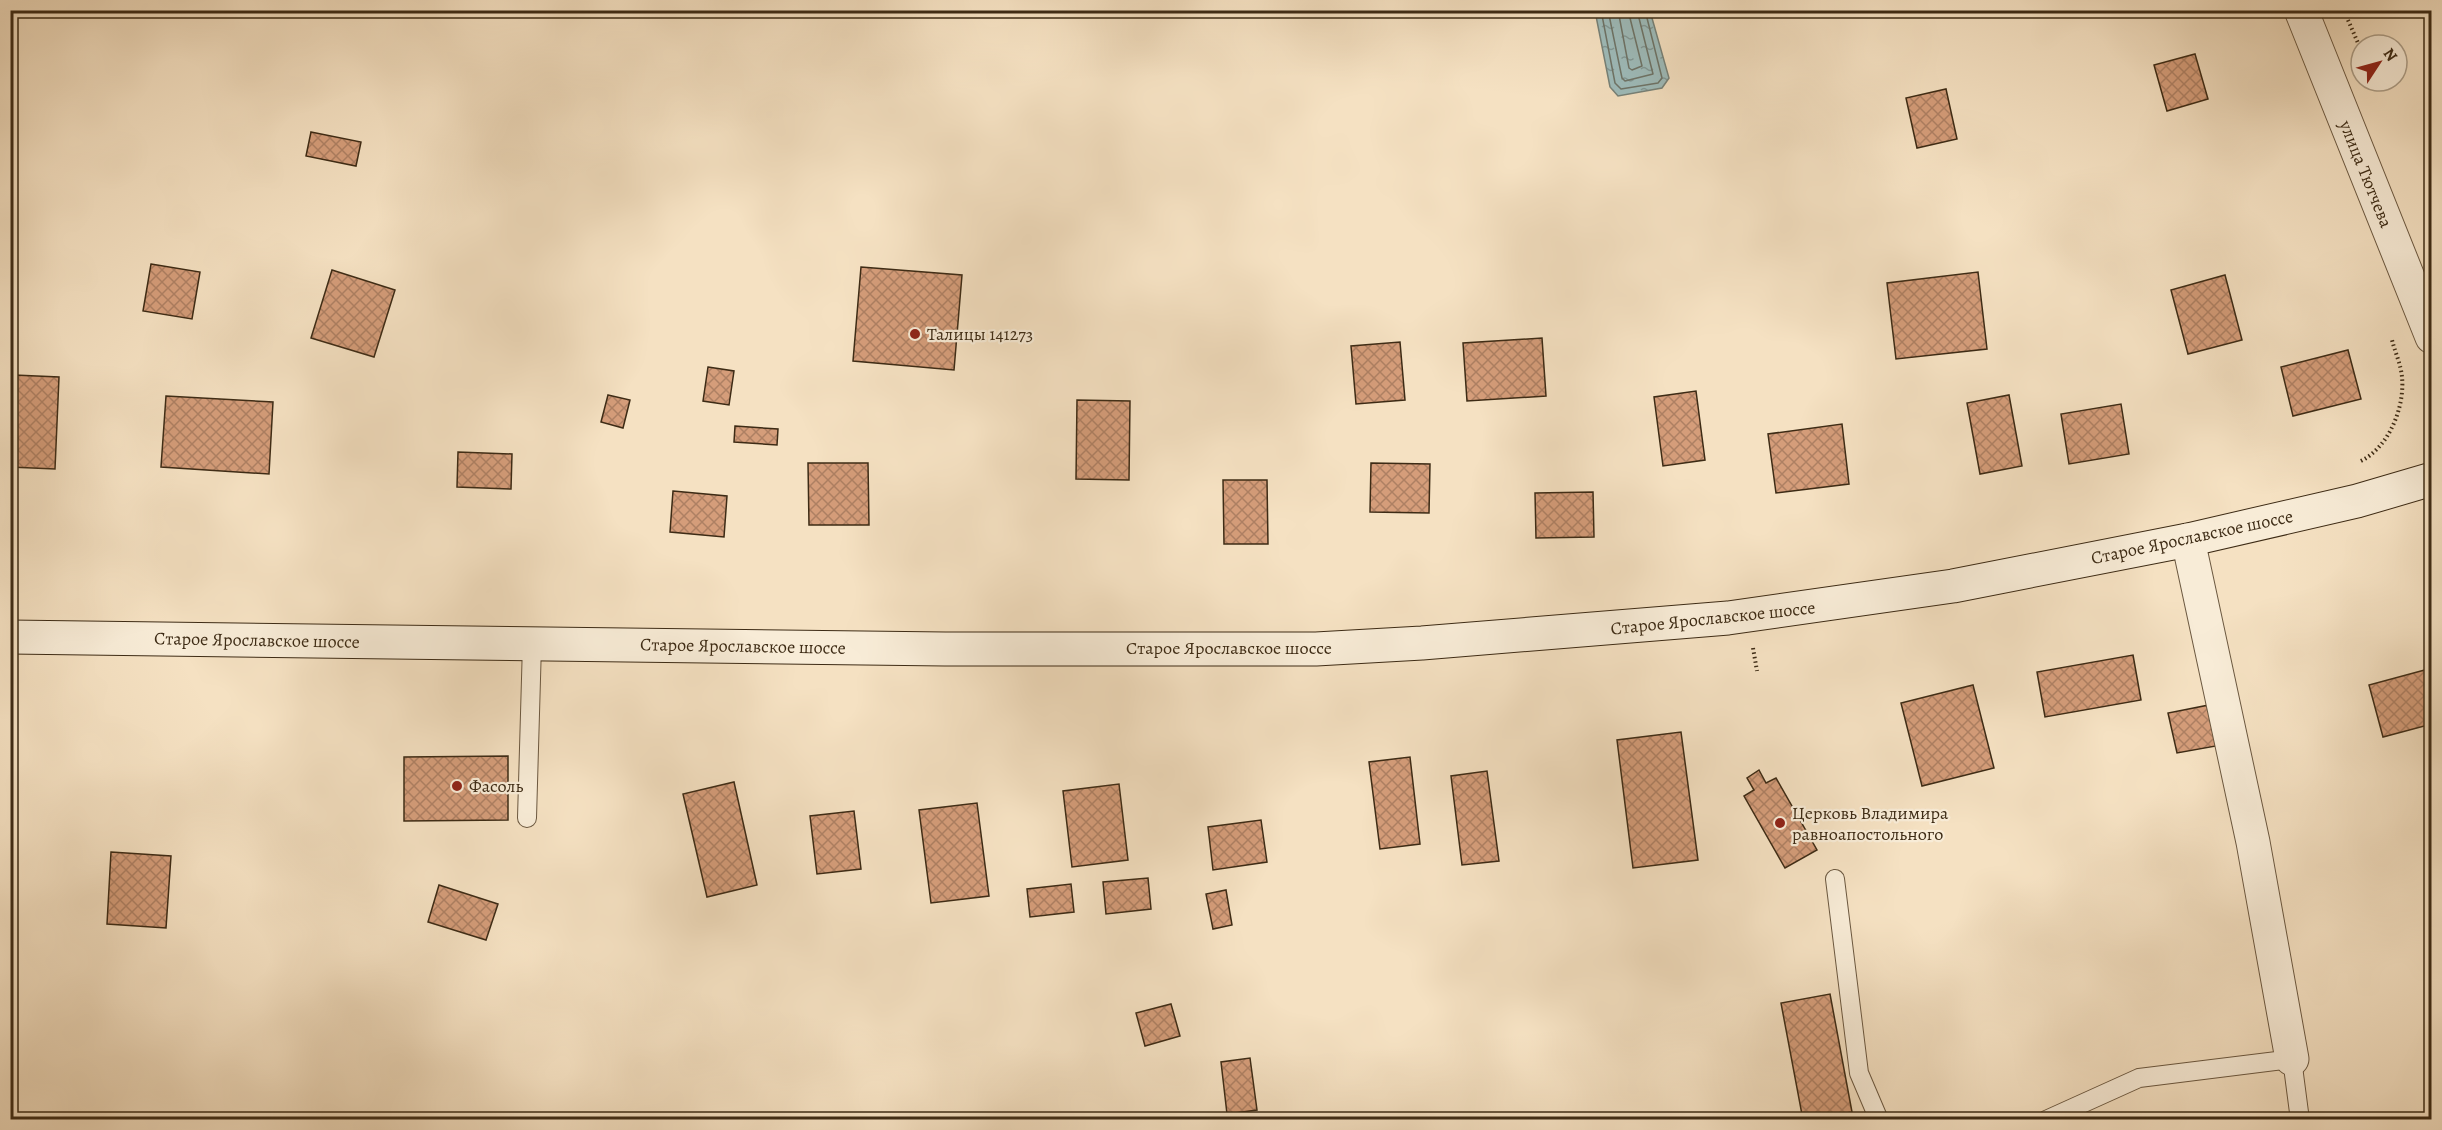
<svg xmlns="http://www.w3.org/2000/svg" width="2442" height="1130" font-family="Alegreya,serif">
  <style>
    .water { fill: url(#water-ripples); stroke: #778279; stroke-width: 1.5 }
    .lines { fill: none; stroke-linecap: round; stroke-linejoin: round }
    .shore { stroke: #6e7468; stroke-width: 1.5 }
    .building { fill: url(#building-cross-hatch); stroke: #3d2b15; stroke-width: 1.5 }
    .service-casing { stroke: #6b5840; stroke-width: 20 }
    .minor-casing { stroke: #6b5840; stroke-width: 35 }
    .tertiary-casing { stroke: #6b5840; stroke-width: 35 }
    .secondary-casing { stroke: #3d2b15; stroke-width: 35 }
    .path { stroke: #3d2b15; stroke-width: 4; stroke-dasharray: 1.5 3; stroke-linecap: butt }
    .service { stroke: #f8ecd7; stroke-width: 18 }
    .minor { stroke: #f8ecd7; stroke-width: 33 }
    .tertiary { stroke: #f8ecd7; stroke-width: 33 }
    .secondary { stroke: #f8ecd7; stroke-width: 33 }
    .poi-dot { fill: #8f2418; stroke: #f8ecd7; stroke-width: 2 }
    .labels { text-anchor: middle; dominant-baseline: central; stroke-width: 4.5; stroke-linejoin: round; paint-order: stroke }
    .street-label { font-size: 18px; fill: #3d2b15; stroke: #f8ecd7 }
    .poi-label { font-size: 18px; fill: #3d2b15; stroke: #f8ecd7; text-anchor: start }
  </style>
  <defs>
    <pattern id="water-ripples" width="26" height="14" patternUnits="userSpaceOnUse" patternTransform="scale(1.5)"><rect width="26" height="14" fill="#9ebcbb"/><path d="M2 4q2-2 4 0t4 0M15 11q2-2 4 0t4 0" fill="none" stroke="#829997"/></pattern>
    <pattern id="building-cross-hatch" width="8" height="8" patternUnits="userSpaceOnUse" patternTransform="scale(1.5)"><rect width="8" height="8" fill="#d59d7a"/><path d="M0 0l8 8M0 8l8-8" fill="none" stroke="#ae8063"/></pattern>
  </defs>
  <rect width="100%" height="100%" fill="#f5e1c2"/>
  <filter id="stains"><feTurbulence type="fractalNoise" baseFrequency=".00333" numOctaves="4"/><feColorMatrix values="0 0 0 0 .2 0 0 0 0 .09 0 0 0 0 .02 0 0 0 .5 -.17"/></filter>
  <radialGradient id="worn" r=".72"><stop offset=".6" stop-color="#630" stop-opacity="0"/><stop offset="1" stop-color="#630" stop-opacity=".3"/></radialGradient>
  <path class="water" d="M 1595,11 L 1650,11 L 1669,78 L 1662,88 L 1618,96 L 1610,87 Z"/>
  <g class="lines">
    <g class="shore">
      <path d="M 1601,10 L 1615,83 L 1621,89 L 1658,83 L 1662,78 L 1645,10"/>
      <path d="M 1608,10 L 1622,78 L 1625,81 L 1653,74 L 1637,10"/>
      <path d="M 1618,10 L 1629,68 L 1632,70 L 1642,66 L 1628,10"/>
    </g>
  </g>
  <g class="building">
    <path d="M 2195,54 L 2208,99 L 2167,111 L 2154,65 Z"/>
    <path d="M 1946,89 L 1957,139 L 1917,148 L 1906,98 Z"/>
    <path d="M 311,132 L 361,142 L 356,166 L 306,156 Z"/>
    <path d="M 151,264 L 200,272 L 192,319 L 143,311 Z"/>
    <path d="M 861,267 L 962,275 L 954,370 L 853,361 Z"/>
    <path d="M 332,270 L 395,290 L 374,357 L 311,338 Z"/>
    <path d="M 1978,272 L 1987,349 L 1896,359 L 1887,283 Z"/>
    <path d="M 2225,275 L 2242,340 L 2188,354 L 2171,290 Z"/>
    <path d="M 1542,338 L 1546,396 L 1467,401 L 1463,343 Z"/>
    <path d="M 1400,342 L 1405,400 L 1356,404 L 1351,346 Z"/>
    <path d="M 2348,350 L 2361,399 L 2293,416 L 2281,367 Z"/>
    <path d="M 708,367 L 734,371 L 729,405 L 703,401 Z"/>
    <path d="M 14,375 L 59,377 L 55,469 L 10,467 Z"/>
    <path d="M 1696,391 L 1705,460 L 1663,466 L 1654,397 Z"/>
    <path d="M 608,395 L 630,400 L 623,428 L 601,422 Z"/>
    <path d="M 2009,395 L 2022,466 L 1980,474 L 1967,403 Z"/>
    <path d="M 166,396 L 273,402 L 269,474 L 161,467 Z"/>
    <path d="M 1077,400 L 1130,401 L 1129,480 L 1076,479 Z"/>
    <path d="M 2121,404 L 2129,454 L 2069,464 L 2061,414 Z"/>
    <path d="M 1842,424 L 1849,484 L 1776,493 L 1768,434 Z"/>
    <path d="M 735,426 L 778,429 L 777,445 L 734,442 Z"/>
    <path d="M 458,452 L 512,454 L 511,489 L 457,487 Z"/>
    <path d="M 808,463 L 868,463 L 869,525 L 809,525 Z"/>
    <path d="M 1371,463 L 1430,464 L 1429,513 L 1370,512 Z"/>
    <path d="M 1223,480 L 1267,480 L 1268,544 L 1224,544 Z"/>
    <path d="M 673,491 L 727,496 L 724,537 L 670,532 Z"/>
    <path d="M 1593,492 L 1594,537 L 1536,538 L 1535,493 Z"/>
    <path d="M 2133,655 L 2141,700 L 2045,717 L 2037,672 Z"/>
    <path d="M 2432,668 L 2432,724 L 2383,737 L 2369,685 Z"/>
    <path d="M 1973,685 L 1994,768 L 1922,786 L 1901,703 Z"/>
    <path d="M 2209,705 L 2216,746 L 2177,753 L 2168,713 Z"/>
    <path d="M 1681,732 L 1698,860 L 1633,868 L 1617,740 Z"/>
    <path d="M 508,756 L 508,820 L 404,821 L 404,757 Z"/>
    <path d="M 1410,757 L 1420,844 L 1380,849 L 1369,762 Z"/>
    <path d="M 1759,770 L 1766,783 L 1776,778 L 1817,850 L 1785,868 L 1744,796 L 1754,790 L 1747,778 Z"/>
    <path d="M 1487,771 L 1499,861 L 1462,865 L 1451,776 Z"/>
    <path d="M 734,782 L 757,885 L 707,897 L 683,794 Z"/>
    <path d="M 1119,784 L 1128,860 L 1072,867 L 1063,791 Z"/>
    <path d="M 977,803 L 989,896 L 931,903 L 919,810 Z"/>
    <path d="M 854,811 L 861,869 L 817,874 L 810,816 Z"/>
    <path d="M 1261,820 L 1267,862 L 1213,870 L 1208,827 Z"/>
    <path d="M 111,852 L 171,856 L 166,928 L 107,924 Z"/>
    <path d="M 1148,878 L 1151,909 L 1106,914 L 1103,882 Z"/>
    <path d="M 1071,884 L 1074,912 L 1030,917 L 1027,889 Z"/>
    <path d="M 439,885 L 498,904 L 486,940 L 428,922 Z"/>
    <path d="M 1226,890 L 1232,925 L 1213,929 L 1206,894 Z"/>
    <path d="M 1830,994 L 1852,1112 L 1803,1120 L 1781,1003 Z"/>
    <path d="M 1171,1004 L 1180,1036 L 1145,1046 L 1136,1013 Z"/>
    <path d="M 1250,1058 L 1257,1110 L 1227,1114 L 1221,1062 Z"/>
  </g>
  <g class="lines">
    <g class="service-casing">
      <g id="service">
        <path d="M 527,818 L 532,644"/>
        <path d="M 1835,879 L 1859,1073 L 1879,1120"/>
        <path d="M 2046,1120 L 2139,1078 L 2292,1059 L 2300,1120"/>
      </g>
    </g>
    <g class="minor-casing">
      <path id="minor" d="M 2188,540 L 2253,842 L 2292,1059"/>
    </g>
    <g class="tertiary-casing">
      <path id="tertiary" d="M 2301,10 L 2432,337"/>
    </g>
    <g class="secondary-casing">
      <path id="secondary" d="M 10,637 L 945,649 L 1316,649 L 1422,643 L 1728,618 L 1953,586 L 2188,540 L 2357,501 L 2432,479"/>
    </g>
    <g class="path">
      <path d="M 2348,20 L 2361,50"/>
      <path d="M 2361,461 C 2389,447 2405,407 2402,377 C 2401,365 2395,352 2392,340"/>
      <path d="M 1753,648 L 1757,671"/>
    </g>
    <use href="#service" class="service"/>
    <use href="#minor" class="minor"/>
    <use href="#tertiary" class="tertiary"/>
    <use href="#secondary" class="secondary"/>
  </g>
  <g class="poi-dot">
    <circle cx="915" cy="334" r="6"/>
    <circle cx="457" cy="786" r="6"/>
    <circle cx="1780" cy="823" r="6"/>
  </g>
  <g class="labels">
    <g class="street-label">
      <text transform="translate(2366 174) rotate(68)">улица Тютчева</text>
      <text transform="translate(2192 537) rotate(-12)">Старое Ярославское шоссе</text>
      <text transform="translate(1713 618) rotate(-6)">Старое Ярославское шоссе</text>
      <text transform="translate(257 640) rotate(1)">Старое Ярославское шоссе</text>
      <text transform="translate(743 646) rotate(1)">Старое Ярославское шоссе</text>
      <text x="1229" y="648">Старое Ярославское шоссе</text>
    </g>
    <g class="poi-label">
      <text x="927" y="334">Талицы 141273</text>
      <text x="469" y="786">Фасоль</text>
      <text x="1792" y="813">Церковь Владимира<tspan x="1792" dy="21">равноапостольного</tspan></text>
    </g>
  </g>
  <rect width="2442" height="1130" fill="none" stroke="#f5e1c2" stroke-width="36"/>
  <rect x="12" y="12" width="2418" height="1106" fill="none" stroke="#3d2b15" stroke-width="3"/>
  <rect x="18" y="18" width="2406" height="1094" fill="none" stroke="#3d2b15" stroke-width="1.5"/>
  <g transform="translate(2379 63) rotate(54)"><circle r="28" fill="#f8ecd7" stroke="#ad9f89" stroke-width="1.5"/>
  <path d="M0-4.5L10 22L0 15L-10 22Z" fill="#8f2418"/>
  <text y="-9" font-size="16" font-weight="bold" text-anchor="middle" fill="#3d2b15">N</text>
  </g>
  <rect width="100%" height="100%" filter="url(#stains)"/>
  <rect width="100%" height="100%" fill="url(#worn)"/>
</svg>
